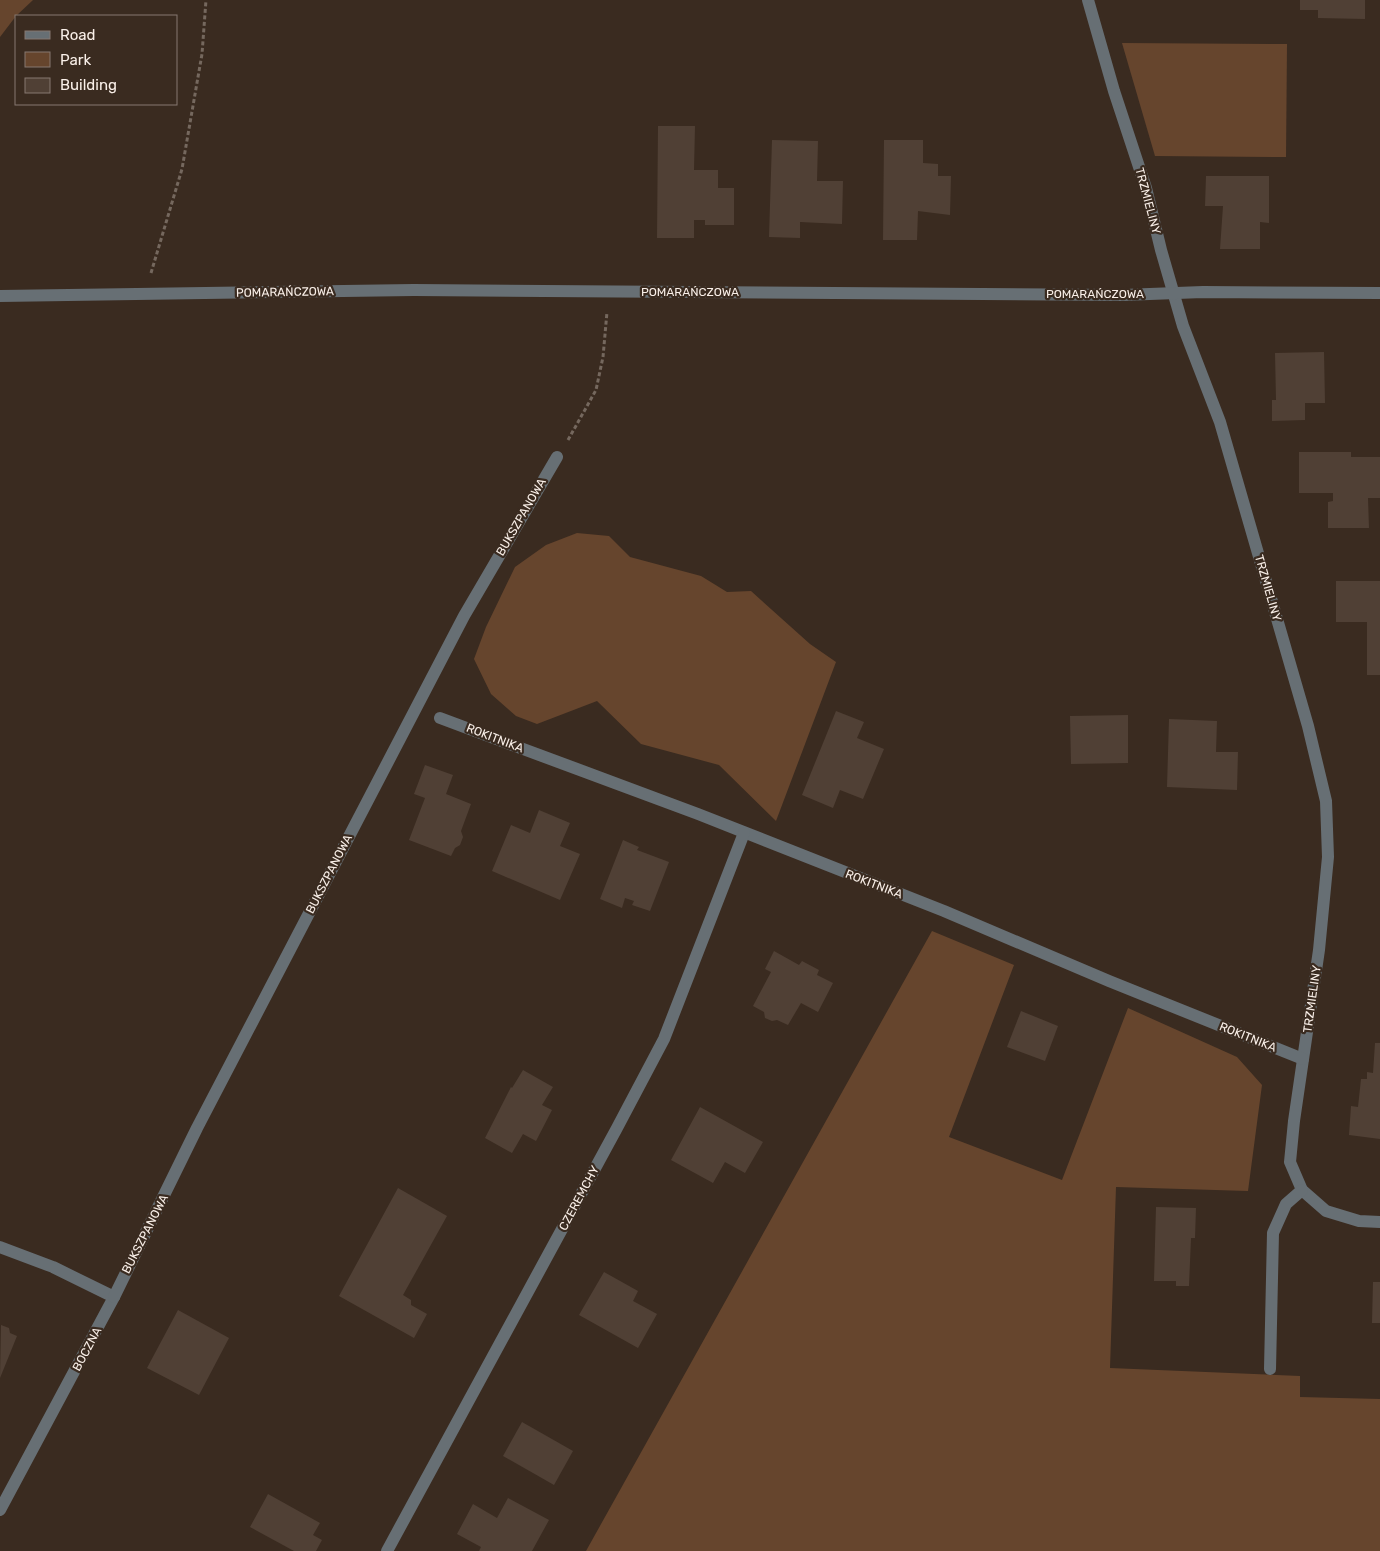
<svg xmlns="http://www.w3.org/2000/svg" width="1380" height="1551" font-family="Rubik,sans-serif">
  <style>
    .green { fill: #66452d }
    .building { fill: #504035 }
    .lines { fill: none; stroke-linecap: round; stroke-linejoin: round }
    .path { stroke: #75685e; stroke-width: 3; stroke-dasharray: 4 2.5; stroke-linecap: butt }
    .minor { stroke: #676f74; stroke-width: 12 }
    .labels { text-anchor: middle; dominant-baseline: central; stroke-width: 4.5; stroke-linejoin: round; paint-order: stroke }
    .street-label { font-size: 12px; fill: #f9efe8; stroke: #3a2b20 }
  </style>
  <rect width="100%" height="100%" fill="#3a2b20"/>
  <g class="green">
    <path d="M 0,0 L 33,0 L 16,16 L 0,37 Z"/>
    <path d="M 1122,43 L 1287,44 L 1286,157 L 1155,156 Z"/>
    <path d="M 577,533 L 609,536 L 630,557 L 701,576 L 727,592 L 751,591 L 810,644 L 836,662 L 776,821 L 719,765 L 641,744 L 597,701 L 537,724 L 516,716 L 491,694 L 474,659 L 486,627 L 515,567 L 546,545 Z"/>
    <path d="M 932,931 L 1014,965 L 949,1137 L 1062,1180 L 1128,1008 L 1237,1057 L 1262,1085 L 1248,1191 L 1116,1187 L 1110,1368 L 1300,1376 L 1300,1397 L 1380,1399 L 1380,1551 L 586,1551 Z"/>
  </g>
  <g class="building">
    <path d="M 1300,0 L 1365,0 L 1365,19 L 1318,18 L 1318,10 L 1300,10 Z"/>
    <path d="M 658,126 L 695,126 L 694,170 L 718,170 L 718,188 L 734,188 L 734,225 L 705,225 L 705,220 L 694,220 L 694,238 L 657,238 Z"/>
    <path d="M 772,140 L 818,141 L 817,181 L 843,181 L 842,224 L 800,222 L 800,238 L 769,237 Z"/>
    <path d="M 884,140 L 923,140 L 923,163 L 938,164 L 938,176 L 951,176 L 950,215 L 918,211 L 917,240 L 883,240 Z"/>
    <path d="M 1206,176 L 1269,176 L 1269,223 L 1260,222 L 1260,249 L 1220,249 L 1223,206 L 1205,206 Z"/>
    <path d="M 1324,352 L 1325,403 L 1305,403 L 1305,420 L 1272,421 L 1272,400 L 1276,400 L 1275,353 Z"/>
    <path d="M 1299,452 L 1351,452 L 1351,457 L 1380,457 L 1380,498 L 1368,498 L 1369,528 L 1328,528 L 1328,502 L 1333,501 L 1333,493 L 1299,493 Z"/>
    <path d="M 1336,581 L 1380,581 L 1380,675 L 1367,675 L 1367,622 L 1336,622 Z"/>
    <path d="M 836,711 L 864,722 L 857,738 L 884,749 L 863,799 L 840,790 L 833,808 L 802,795 Z"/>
    <path d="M 1128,715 L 1128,763 L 1071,764 L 1070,716 Z"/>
    <path d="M 1169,719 L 1217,721 L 1216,752 L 1238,752 L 1237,790 L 1167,787 Z"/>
    <path d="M 425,765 L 453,775 L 446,794 L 471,804 L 461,831 L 463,837 L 460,845 L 455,848 L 451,856 L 409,840 L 425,798 L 414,794 Z"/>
    <path d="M 539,810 L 570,823 L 560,846 L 580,854 L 560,900 L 492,871 L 511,825 L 530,833 Z"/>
    <path d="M 623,840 L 639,847 L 637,850 L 669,862 L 650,911 L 632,905 L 634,901 L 625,898 L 622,908 L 600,899 Z"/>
    <path d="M 774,951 L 799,965 L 802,961 L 819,970 L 817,975 L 833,983 L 818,1012 L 801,1003 L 788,1025 L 777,1020 L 772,1021 L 765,1018 L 764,1012 L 753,1006 L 771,972 L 765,969 Z"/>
    <path d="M 1021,1011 L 1058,1026 L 1045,1061 L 1007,1047 Z"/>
    <path d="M 1375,1043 L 1380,1043 L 1380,1139 L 1349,1135 L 1351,1106 L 1358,1107 L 1361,1079 L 1367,1079 L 1367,1072 L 1373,1073 Z"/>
    <path d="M 523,1070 L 553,1087 L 542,1105 L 552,1110 L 536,1141 L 523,1134 L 512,1153 L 485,1138 L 511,1087 L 512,1088 Z"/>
    <path d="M 700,1107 L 763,1142 L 745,1173 L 725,1162 L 713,1183 L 671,1160 Z"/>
    <path d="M 398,1188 L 447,1216 L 403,1295 L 411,1300 L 411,1305 L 427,1314 L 414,1338 L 339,1296 Z"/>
    <path d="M 1156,1207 L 1196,1208 L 1195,1238 L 1191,1238 L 1189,1286 L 1176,1286 L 1176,1281 L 1154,1281 Z"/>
    <path d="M 604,1272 L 638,1291 L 633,1301 L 657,1314 L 638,1348 L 579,1315 Z"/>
    <path d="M 1373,1282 L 1380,1282 L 1380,1323 L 1372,1323 Z"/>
    <path d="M 178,1310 L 229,1338 L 199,1395 L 147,1368 Z"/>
    <path d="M 1,1325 L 9,1328 L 10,1333 L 17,1336 L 0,1378 Z"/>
    <path d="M 522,1422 L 573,1451 L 554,1485 L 503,1456 Z"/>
    <path d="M 268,1494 L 320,1523 L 313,1535 L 322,1540 L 316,1551 L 294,1551 L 250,1527 Z"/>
    <path d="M 508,1498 L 549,1520 L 532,1551 L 479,1551 L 481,1547 L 457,1534 L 473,1504 L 497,1518 Z"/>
  </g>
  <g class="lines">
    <g class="path">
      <path d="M 151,273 L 182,169 L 202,54 L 206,0"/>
      <path d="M 568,440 L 596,390 L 603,357 L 607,312"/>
    </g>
    <g class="minor">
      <path d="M 1088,0 L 1114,91 L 1146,188 L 1161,250 L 1183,326 L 1220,422 L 1308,726 L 1326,801 L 1328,857 L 1319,950 L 1294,1121 L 1290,1162 L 1302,1190 L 1326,1211 L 1359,1221 L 1380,1222"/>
      <path d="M 0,296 L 414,290 L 1123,295 L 1203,292 L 1380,293"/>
      <path d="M 440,718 L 698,814 L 944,911 L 1109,981 L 1303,1059"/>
      <path d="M 0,1247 L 53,1267 L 114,1297 L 0,1510"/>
      <path d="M 114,1297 L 197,1128 L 464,616 L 557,457"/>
      <path d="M 1270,1369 L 1273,1233 L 1286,1204 L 1302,1190"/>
      <path d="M 387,1551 L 617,1128 L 664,1039 L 744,833"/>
    </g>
  </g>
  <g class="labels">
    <g class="street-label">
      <text transform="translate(1148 201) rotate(75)">TRZMIELINY</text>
      <text transform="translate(285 292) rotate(-1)">POMARAŃCZOWA</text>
      <text x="690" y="292">POMARAŃCZOWA</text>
      <text x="1095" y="294">POMARAŃCZOWA</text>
      <text transform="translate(521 517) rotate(-60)">BUKSZPANOWA</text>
      <text transform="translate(1268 588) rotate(74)">TRZMIELINY</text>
      <text transform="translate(495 738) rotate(21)">ROKITNIKA</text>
      <text transform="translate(329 874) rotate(-63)">BUKSZPANOWA</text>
      <text transform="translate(874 884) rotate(21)">ROKITNIKA</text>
      <text transform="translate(1312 999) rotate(-82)">TRZMIELINY</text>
      <text transform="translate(1248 1037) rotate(22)">ROKITNIKA</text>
      <text transform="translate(579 1198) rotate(-62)">CZEREMCHY</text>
      <text transform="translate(145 1234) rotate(-63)">BUKSZPANOWA</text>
      <text transform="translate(87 1349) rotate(-62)">BOCZNA</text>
    </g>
  </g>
  <rect x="15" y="15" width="162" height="90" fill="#3a2b20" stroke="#867970"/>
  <rect x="25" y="31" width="25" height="8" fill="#676f74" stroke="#867970"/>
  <text x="60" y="40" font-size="15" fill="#f9efe8">Road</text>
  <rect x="25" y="52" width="25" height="15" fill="#66452d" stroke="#867970"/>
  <text x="60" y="65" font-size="15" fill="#f9efe8">Park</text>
  <rect x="25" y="78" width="25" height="15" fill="#504035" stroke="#867970"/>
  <text x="60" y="90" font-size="15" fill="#f9efe8">Building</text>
</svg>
